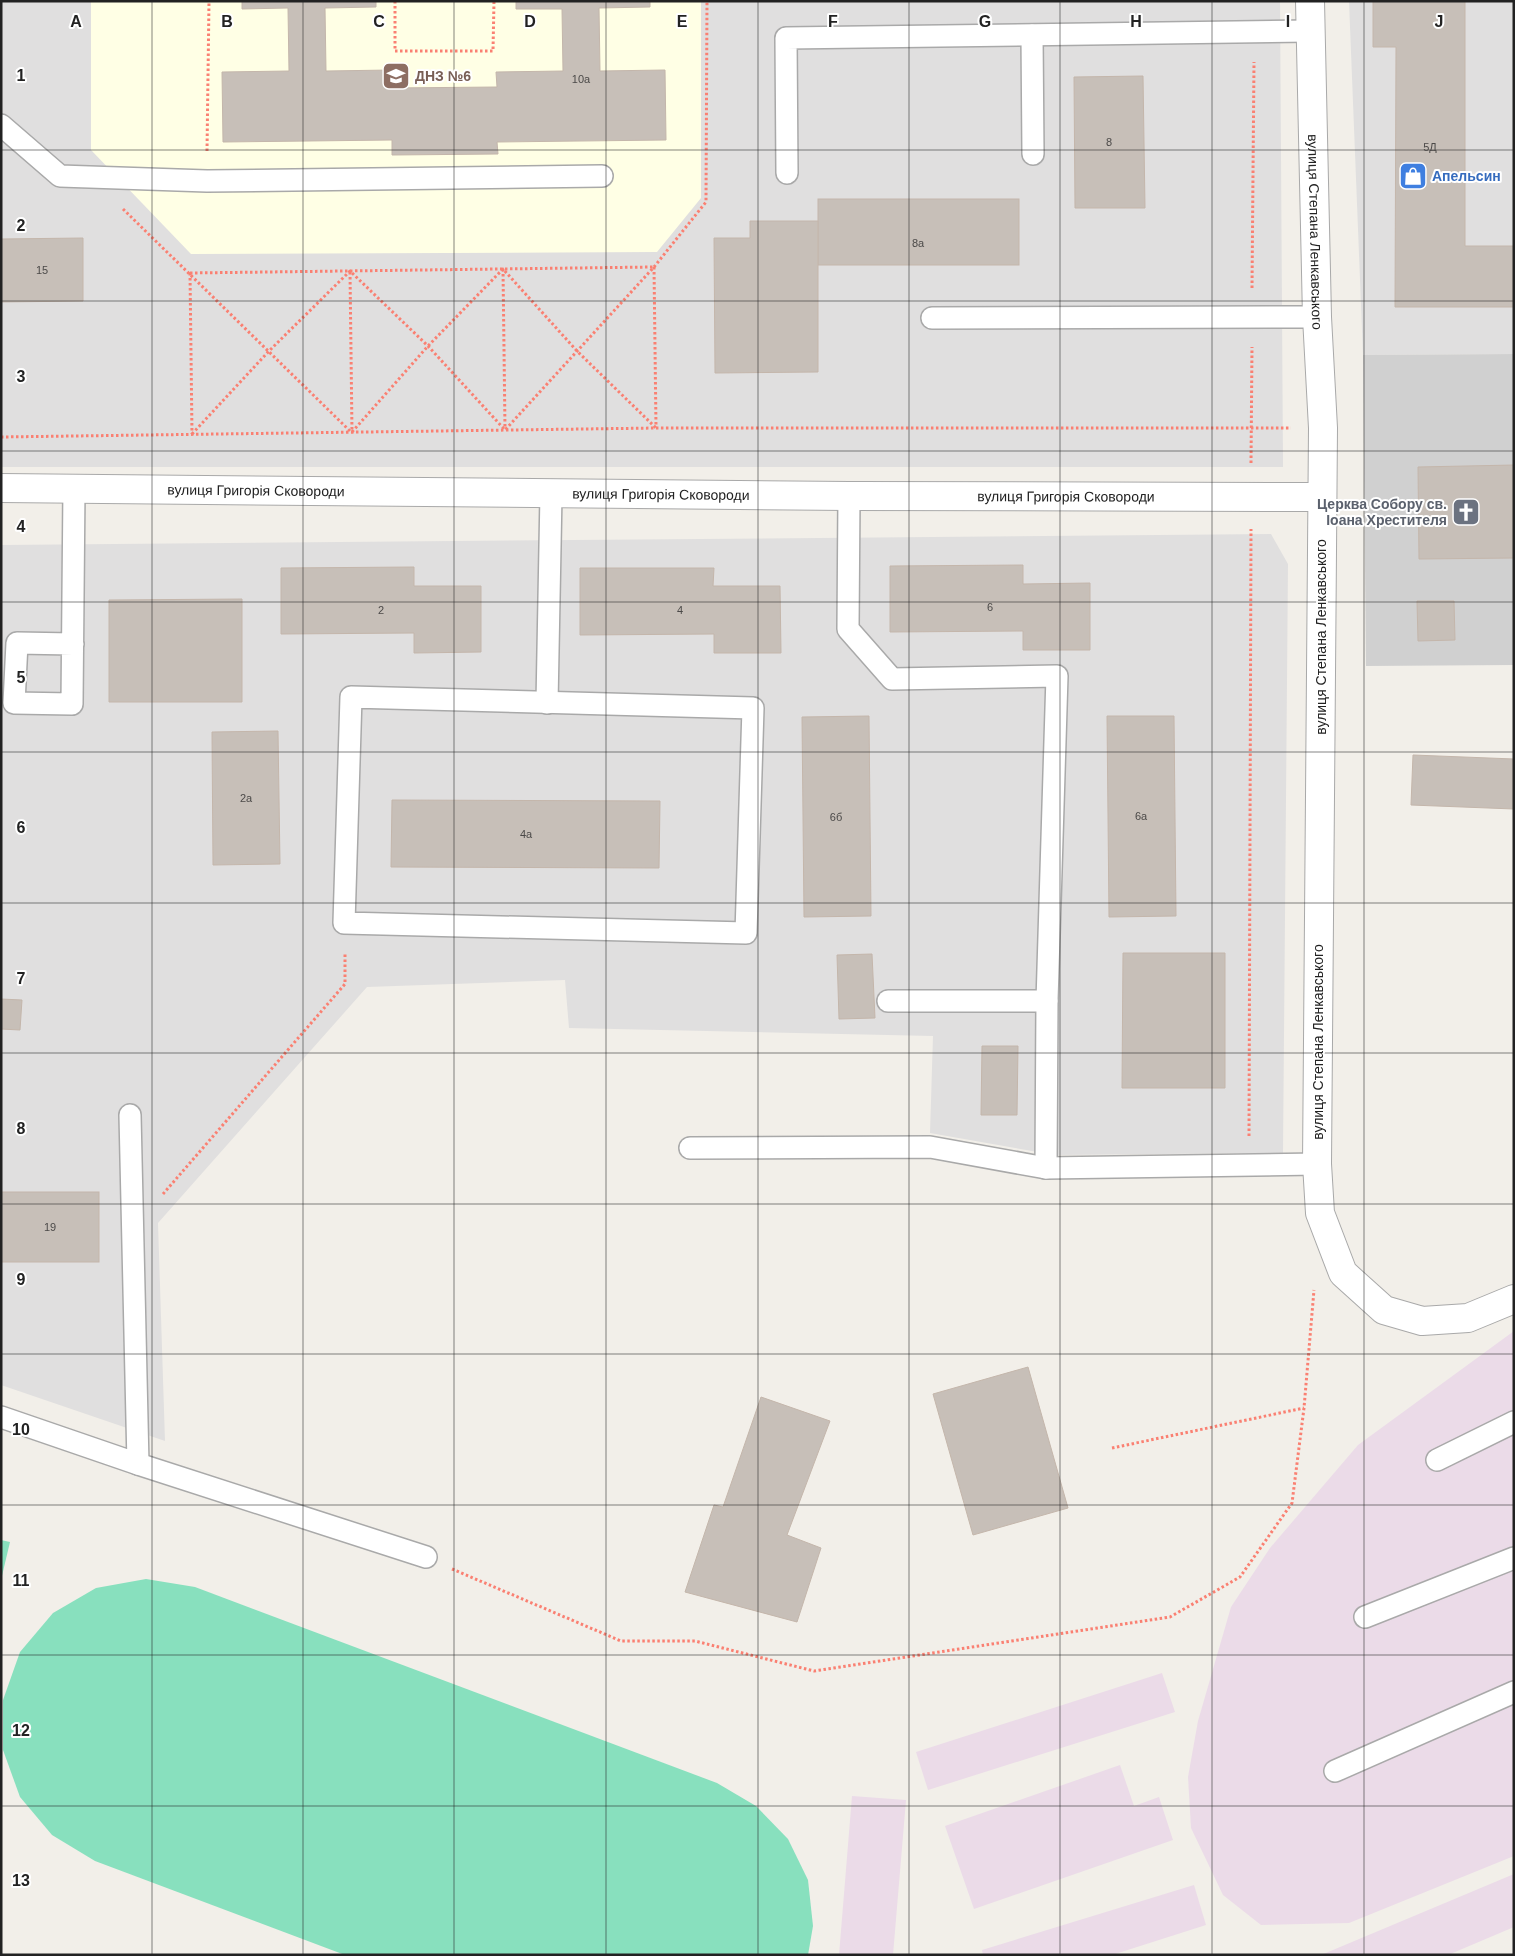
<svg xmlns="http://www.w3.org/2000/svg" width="1515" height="1956" font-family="Arial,sans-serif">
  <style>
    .residential { fill: #e0dfdf }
    .industrial { fill: #ebdbe8 }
    .education { fill: #ffffe5 }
    .religious { fill: #d0d0d0 }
    .pitch { fill: #88e0be }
    .building { fill: #c7bfb8; stroke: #c4b6ab }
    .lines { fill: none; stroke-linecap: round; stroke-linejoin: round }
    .lane-casing { stroke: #a9a9a9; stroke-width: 24 }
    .street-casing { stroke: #a9a9a9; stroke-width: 30 }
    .path { stroke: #fa8072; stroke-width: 3; stroke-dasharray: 2.5 2.5; stroke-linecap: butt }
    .lane { stroke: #fff; stroke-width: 21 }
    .street { stroke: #fff; stroke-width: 28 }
    .grid { fill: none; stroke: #222; stroke-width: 1; stroke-opacity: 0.55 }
    .labels { text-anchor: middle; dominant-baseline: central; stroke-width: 4; stroke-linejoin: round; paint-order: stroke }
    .number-label { font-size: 11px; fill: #4b4948 }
    .education-label { font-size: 14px; font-weight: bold; fill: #785e54; stroke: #fff; text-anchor: start }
    .shop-label { font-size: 14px; font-weight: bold; fill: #366cbe; stroke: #fff; text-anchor: start }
    .street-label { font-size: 14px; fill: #222; stroke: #fff }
    .worship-label { font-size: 14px; font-weight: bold; fill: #5b616d; stroke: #fff; text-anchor: end }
    .grid-label { font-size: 16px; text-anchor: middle; font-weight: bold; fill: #222; stroke: #fff; stroke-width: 4; stroke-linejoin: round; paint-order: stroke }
  </style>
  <rect width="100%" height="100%" fill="#f2efe9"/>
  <g class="residential">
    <path d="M 1,1 L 1280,1 L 1283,467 L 1,467 Z"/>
    <path d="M 1349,1 L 1514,1 L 1514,354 L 1363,355 Z"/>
    <path d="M 1271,534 L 1288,564 L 1283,1153 L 1055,1155 L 930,1133 L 933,1036 L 569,1028 L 565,980 L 367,987 L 158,1223 L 165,1441 L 1,1385 L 1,545 Z"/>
  </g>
  <g class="industrial">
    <path d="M 1514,1331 L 1514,1856 L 1349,1923 L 1261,1925 L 1223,1895 L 1191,1828 L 1188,1777 L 1198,1721 L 1231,1607 L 1270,1548 L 1358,1445 Z"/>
    <path d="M 1162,1673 L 1175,1712 L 928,1790 L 916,1752 Z"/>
    <path d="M 1120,1765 L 1134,1806 L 1159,1797 L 1173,1840 L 974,1909 L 945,1826 Z"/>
    <path d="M 852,1796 L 906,1800 L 893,1955 L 839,1955 Z"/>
    <path d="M 1514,1874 L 1514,1927 L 1448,1955 L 1321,1955 Z"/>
    <path d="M 1194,1885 L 1206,1925 L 1112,1955 L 983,1955 L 982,1950 Z"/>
  </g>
  <path class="education" d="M 91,1 L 701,1 L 701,198 L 657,252 L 191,254 L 91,150 Z"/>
  <path class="religious" d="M 1514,354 L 1514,665 L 1366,666 L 1363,355 Z"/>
  <g class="pitch">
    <path d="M 1,1540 L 10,1542 L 1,1580 Z"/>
    <path d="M 146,1579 L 195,1587 L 717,1783 L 756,1806 L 788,1839 L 808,1880 L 813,1926 L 808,1955 L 345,1955 L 95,1861 L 52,1835 L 20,1797 L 3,1750 L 3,1700 L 20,1652 L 53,1613 L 96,1588 Z"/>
  </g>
  <g class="building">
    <path d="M 242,1 L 376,1 L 376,7 L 325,8 L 326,71 L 391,70 L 391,88 L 497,87 L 496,72 L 563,71 L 562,9 L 516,9 L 516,1 L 650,1 L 650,7 L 599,8 L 600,71 L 665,70 L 666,140 L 497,142 L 498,154 L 392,155 L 392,140 L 223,142 L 222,72 L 289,71 L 288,8 L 242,9 Z"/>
    <path d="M 1373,1 L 1465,1 L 1465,246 L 1514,246 L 1514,307 L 1395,307 L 1396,47 L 1373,47 Z"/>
    <path d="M 1143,76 L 1145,208 L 1075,208 L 1074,77 Z"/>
    <rect x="818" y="199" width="201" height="66"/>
    <path d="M 750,221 L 818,221 L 818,372 L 715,373 L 714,238 L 750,238 Z"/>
    <path d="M 83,238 L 83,301 L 1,302 L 1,239 Z"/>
    <path d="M 1514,465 L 1514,558 L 1419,559 L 1418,467 Z"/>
    <path d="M 1023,565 L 1023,584 L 1090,583 L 1090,650 L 1023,650 L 1023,631 L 890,632 L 890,566 Z"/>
    <path d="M 414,567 L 414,586 L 481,586 L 481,652 L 414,653 L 414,633 L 281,634 L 281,568 Z"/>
    <path d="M 580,568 L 714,568 L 713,586 L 780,586 L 781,653 L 714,653 L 714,634 L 580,635 Z"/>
    <path d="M 242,599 L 242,702 L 109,702 L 109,600 Z"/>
    <path d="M 1417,601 L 1454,601 L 1455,640 L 1418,641 Z"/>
    <path d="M 869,716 L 871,916 L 804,917 L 802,717 Z"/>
    <path d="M 1107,716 L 1174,716 L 1176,916 L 1109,917 Z"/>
    <path d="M 278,731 L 280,864 L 213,865 L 212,732 Z"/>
    <path d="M 1413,755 L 1514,759 L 1514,809 L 1411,805 Z"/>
    <path d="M 392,800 L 660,801 L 659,868 L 391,867 Z"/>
    <path d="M 1123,953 L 1225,953 L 1225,1088 L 1122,1088 Z"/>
    <path d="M 872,954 L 875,1018 L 839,1019 L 837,955 Z"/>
    <path d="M 1,999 L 22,1000 L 20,1030 L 1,1029 Z"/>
    <path d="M 982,1046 L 1018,1046 L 1017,1115 L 981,1115 Z"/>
    <rect x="1" y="1192" width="98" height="70"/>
    <path d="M 1028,1367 L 1068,1508 L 973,1535 L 933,1394 Z"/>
    <path d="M 761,1397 L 830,1421 L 787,1535 L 821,1548 L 797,1622 L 685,1592 L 714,1505 L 723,1507 Z"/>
  </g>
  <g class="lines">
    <g class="lane-casing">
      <g id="lane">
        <path d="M 1032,35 L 1033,154"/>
        <path d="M 1,125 L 60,176 L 207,181 L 602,176"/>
        <path d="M 787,173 L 786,38 L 1309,31"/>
        <path d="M 932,318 L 1317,317"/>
        <path d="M 849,496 L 848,629 L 892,679 L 1057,676 L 1047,1001 L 1046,1168"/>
        <path d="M 73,644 L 17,643 L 14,703 L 72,704 L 74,488"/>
        <path d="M 351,697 L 753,708 L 746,933 L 344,923 Z"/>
        <path d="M 547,703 L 551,494"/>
        <path d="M 888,1001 L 1047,1001"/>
        <path d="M 690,1148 L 930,1147 L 1046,1168 L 1317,1164"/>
        <path d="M 1,1417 L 138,1464 L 130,1115"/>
        <path d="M 1437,1460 L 1514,1422"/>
        <path d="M 138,1464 L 426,1557"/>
        <path d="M 1365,1617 L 1514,1558"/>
        <path d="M 1335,1771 L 1514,1692"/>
      </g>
    </g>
    <g class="street-casing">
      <g id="street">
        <path id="s1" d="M 1310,1 L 1317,317 L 1323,428 L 1317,1164 L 1320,1213 L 1343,1273 L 1384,1310 L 1422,1321 L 1468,1318 L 1514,1299"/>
        <path id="s2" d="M 1,488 L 849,496 L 1322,497"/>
      </g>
    </g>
    <g class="path">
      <path d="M 395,1 L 395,51 L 493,51 L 494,1"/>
      <path d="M 207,151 L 209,1"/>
      <path d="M 123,209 L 351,432"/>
      <path d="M 654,267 L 656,427"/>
      <path d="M 503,269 L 505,429"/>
      <path d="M 350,272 L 352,432"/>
      <path d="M 190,273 L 653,267"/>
      <path d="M 190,273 L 192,434"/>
      <path d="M 1252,288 L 1254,62"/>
      <path d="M 352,432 L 428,346 L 503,269 L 577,351 L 656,428"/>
      <path d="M 192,434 L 269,351 L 350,271 L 428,346 L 505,430 L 654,267 L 706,202 L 707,1"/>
      <path d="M 1,437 L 656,428 L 1291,428"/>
      <path d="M 1251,463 L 1252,347"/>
      <path d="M 1249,1136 L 1251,529"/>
      <path d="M 163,1194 L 345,984 L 345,953"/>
      <path d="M 1112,1448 L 1304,1408"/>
      <path d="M 452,1569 L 621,1641 L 695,1641 L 814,1671 L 1170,1617 L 1240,1577 L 1292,1503 L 1304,1408 L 1314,1290"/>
    </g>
    <use href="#lane" class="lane"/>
    <use href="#street" class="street"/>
  </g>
  <path class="grid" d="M 152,1 L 152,1955M 303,1 L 303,1955M 454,1 L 454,1955M 606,1 L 606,1955M 758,1 L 758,1955M 909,1 L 909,1955M 1060,1 L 1060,1955M 1212,1 L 1212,1955M 1364,1 L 1364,1955M 1,150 L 1514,150M 1,301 L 1514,301M 1,451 L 1514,451M 1,602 L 1514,602M 1,752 L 1514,752M 1,903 L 1514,903M 1,1053 L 1514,1053M 1,1204 L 1514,1204M 1,1354 L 1514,1354M 1,1505 L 1514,1505M 1,1655 L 1514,1655M 1,1806 L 1514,1806"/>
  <defs>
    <g id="school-square" transform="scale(1.4375)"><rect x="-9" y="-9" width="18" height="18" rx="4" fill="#8d6e63" stroke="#fff"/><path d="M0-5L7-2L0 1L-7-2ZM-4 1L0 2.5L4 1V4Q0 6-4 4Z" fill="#fff"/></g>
    <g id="shop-square" transform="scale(1.4375)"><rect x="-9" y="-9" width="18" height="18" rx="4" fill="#3f7fe0" stroke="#fff"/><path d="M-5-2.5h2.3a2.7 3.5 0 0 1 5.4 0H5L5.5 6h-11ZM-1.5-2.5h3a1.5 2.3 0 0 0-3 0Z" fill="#fff"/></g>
    <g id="church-square" transform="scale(1.4375)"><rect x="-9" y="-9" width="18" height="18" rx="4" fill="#6b7280" stroke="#fff"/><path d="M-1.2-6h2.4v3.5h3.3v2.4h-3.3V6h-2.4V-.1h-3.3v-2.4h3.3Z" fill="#fff"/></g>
  </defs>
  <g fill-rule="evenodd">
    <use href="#school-square" x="396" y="76"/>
    <use href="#shop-square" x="1413" y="176"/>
    <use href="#church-square" x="1466" y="512"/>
  </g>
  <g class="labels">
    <g class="number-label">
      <text x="581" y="79">10а</text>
      <text x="1109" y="142">8</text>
      <text x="1430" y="147">5Д</text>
      <text x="918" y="243">8а</text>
      <text x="42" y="270">15</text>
      <text x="990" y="607">6</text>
      <text x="381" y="610">2</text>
      <text x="680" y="610">4</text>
      <text x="246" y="798">2а</text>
      <text x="1141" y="816">6а</text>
      <text x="836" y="817">6б</text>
      <text x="526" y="834">4а</text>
      <text x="50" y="1227">19</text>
    </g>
    <g class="education-label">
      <text x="415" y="76">ДНЗ №6</text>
    </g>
    <g class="shop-label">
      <text x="1432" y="176">Апельсин</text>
    </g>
    <g class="street-label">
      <text stroke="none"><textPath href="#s1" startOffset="231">вулиця Степана Ленкавського</textPath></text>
      <text stroke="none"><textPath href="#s2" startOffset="255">вулиця Григорія Сковороди</textPath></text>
      <text stroke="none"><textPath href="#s2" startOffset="660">вулиця Григорія Сковороди</textPath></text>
      <text stroke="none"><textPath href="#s2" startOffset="1065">вулиця Григорія Сковороди</textPath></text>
      <text transform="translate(1321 637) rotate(-90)">вулиця Степана Ленкавського</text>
      <text transform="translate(1318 1042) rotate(-90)">вулиця Степана Ленкавського</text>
    </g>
    <g class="worship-label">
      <text x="1447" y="504">Церква Собору св.<tspan x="1447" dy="16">Іоана Хрестителя</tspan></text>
    </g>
  </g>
  <g class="grid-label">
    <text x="76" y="27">A</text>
    <text x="227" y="27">B</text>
    <text x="379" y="27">C</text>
    <text x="530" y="27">D</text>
    <text x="682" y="27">E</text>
    <text x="833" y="27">F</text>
    <text x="985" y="27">G</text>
    <text x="1136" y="27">H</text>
    <text x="1288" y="27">I</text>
    <text x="1439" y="27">J</text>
    <text x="21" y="81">1</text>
    <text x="21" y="231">2</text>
    <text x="21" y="382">3</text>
    <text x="21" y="532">4</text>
    <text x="21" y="683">5</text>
    <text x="21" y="833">6</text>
    <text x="21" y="984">7</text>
    <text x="21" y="1134">8</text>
    <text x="21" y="1285">9</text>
    <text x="21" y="1435">10</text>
    <text x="21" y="1586">11</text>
    <text x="21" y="1736">12</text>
    <text x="21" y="1886">13</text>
  </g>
  <rect width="1515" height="1956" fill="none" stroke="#222222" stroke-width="5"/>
</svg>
